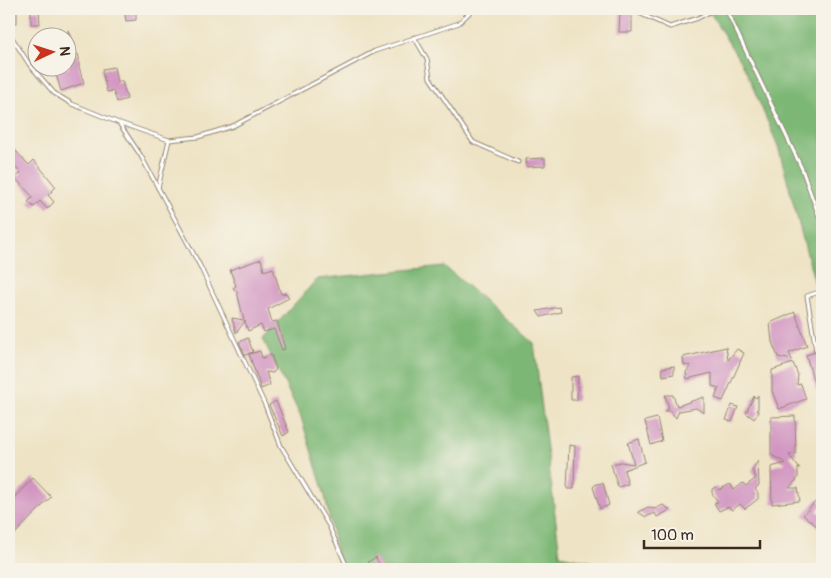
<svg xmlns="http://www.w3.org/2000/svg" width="831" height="578" font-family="Pangolin,sans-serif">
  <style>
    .forest { fill: #7cb775; stroke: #5c704a }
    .building { fill: #d194c1 }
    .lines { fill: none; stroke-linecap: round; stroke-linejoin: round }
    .service-casing { stroke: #948672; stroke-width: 5 }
    .service { stroke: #fff; stroke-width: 3 }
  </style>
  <rect width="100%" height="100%" fill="#f7f3e8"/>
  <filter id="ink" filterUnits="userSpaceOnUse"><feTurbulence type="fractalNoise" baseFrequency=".02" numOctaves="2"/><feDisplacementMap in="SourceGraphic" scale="10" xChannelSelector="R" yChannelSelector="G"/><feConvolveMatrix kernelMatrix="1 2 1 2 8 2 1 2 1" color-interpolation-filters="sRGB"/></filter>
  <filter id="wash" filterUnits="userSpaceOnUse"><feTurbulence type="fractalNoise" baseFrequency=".0096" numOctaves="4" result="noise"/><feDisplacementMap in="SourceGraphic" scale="20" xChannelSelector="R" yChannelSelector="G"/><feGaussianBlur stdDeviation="1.12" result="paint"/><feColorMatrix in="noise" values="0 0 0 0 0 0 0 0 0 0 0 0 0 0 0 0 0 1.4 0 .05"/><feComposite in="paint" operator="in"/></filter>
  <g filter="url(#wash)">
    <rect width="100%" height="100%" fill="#eee3c5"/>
    <g class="forest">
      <path d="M 708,9 L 822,9 L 822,310 L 778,146 L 746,71 Z"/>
      <path d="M 444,266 L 534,343 L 560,555 L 627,569 L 340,569 L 325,496 L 301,417 L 263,339 L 317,279 Z"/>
    </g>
    <g id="blocks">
      <g class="building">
        <rect x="9" y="9" width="8" height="14"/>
        <path d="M 124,9 L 136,9 L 136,20 L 126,21 Z"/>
        <path d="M 39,10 L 40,24 L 31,24 L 31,11 Z"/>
        <path d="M 629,12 L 632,14 L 632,32 L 619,32 L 620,13 Z"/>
        <path d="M 68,30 L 74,46 L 74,55 L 78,54 L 79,58 L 79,67 L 84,83 L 61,91 L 54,68 L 69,68 Z"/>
        <path d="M 114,67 L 117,83 L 122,81 L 127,99 L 117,102 L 113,91 L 107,92 L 102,72 L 103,69 Z"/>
        <path d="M 13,148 L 29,165 L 34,160 L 56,187 L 48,195 L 54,202 L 47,209 L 40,201 L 34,207 L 28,202 L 33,197 L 15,178 L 21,173 L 12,164 L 9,166 L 9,152 Z"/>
        <path d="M 545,158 L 545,166 L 527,167 L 526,159 Z"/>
        <path d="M 261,259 L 264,271 L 273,268 L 281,294 L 286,293 L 289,298 L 268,309 L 272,322 L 277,321 L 285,349 L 282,350 L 274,329 L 264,332 L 261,325 L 248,331 L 245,321 L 236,333 L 232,318 L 244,320 L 237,292 L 233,288 L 236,286 L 230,270 Z"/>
        <path d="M 560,307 L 561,312 L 541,317 L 537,311 Z"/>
        <path d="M 795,312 L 807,346 L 789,353 L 792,360 L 778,357 L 772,342 L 770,323 Z"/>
        <path d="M 248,338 L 253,352 L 245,355 L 239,342 Z"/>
        <path d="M 726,347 L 728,360 L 737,349 L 744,353 L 723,401 L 715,398 L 719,388 L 712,386 L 712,373 L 687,379 L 686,372 L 691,366 L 684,365 L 683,357 Z"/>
        <path d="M 822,350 L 822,392 L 816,390 L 806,355 Z"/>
        <path d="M 260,351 L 262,358 L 271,355 L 276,369 L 273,373 L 266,372 L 270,385 L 261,389 L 249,354 Z"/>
        <path d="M 793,363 L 798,375 L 797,385 L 801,384 L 806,399 L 779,409 L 772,391 L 772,370 Z"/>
        <path d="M 674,366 L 674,374 L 663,376 L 662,368 Z"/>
        <path d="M 578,376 L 577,400 L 571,400 L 571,377 Z"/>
        <path d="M 665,395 L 673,395 L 677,406 L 704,397 L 704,413 L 696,408 L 679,411 L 676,418 L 670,411 L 665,411 L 669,408 Z"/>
        <path d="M 758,395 L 758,409 L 756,410 L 759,412 L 754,419 L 746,413 L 754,396 L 756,398 Z"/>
        <path d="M 276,401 L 289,432 L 283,436 L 269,405 Z"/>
        <path d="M 732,405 L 738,407 L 732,422 L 726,420 Z"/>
        <path d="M 795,416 L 796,454 L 789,455 L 800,469 L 798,468 L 798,478 L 789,488 L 798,488 L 800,501 L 772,504 L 771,467 L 786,463 L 771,455 L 771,417 Z"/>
        <path d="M 657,418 L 662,441 L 651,445 L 645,421 Z"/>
        <path d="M 639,439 L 645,462 L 624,470 L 628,484 L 618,487 L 611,464 L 621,462 L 634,464 L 628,443 Z"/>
        <path d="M 569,445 L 575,446 L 574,489 L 567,489 Z"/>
        <path d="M 758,461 L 759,485 L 755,489 L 758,493 L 758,499 L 745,509 L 740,504 L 732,510 L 728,507 L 719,511 L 714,503 L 718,502 L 712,493 L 712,489 L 716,487 L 719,490 L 730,484 L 734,490 L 743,483 L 746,486 L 756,478 L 752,470 Z"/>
        <path d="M 33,478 L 51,497 L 9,540 L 9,503 Z"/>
        <path d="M 603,483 L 609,505 L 600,509 L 593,487 L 596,484 Z"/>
        <path d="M 818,499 L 822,504 L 817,511 L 822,515 L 822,524 L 819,528 L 803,515 Z"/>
        <path d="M 663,505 L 670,510 L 657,517 L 655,513 L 646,517 L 638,512 L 648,507 L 654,509 Z"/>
        <path d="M 376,557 L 377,560 L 382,569 L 372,569 L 368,562 Z"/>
      </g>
    </g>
  </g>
  <g filter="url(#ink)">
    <use href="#blocks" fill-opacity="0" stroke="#948672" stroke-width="1"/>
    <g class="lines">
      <g class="service-casing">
        <g id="service">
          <path d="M 630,9 L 670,27 L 698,18 L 715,9"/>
          <path d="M 726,9 L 802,169 L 822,225"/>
          <path d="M 9,33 L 29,64 L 54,93 L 72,104 L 119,123 L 141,156 L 200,266 L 265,405 L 281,446 L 329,526 L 348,569"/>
          <path d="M 414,37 L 427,59 L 430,78 L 473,142 L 518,162"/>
          <path d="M 120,123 L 169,140 L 198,137 L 233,126 L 375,51 L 459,23 L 473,9"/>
          <path d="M 158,188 L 169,140"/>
          <path d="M 816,350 L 807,296 L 822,291"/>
        </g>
      </g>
      <use href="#service" class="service"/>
    </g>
  </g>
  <rect width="831" height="578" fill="none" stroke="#f7f3e8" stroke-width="30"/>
  <g transform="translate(52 52) rotate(86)"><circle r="24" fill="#f7f3e8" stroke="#aca397"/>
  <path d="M0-4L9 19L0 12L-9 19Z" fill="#c8321e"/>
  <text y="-8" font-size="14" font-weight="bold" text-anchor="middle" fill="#3b2a1e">N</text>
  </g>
  <path d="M644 540v8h116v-8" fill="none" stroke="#3b2a1e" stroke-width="2.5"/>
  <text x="651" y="540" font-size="15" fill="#3b2a1e" stroke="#f7f3e8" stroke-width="4" paint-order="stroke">100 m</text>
</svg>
